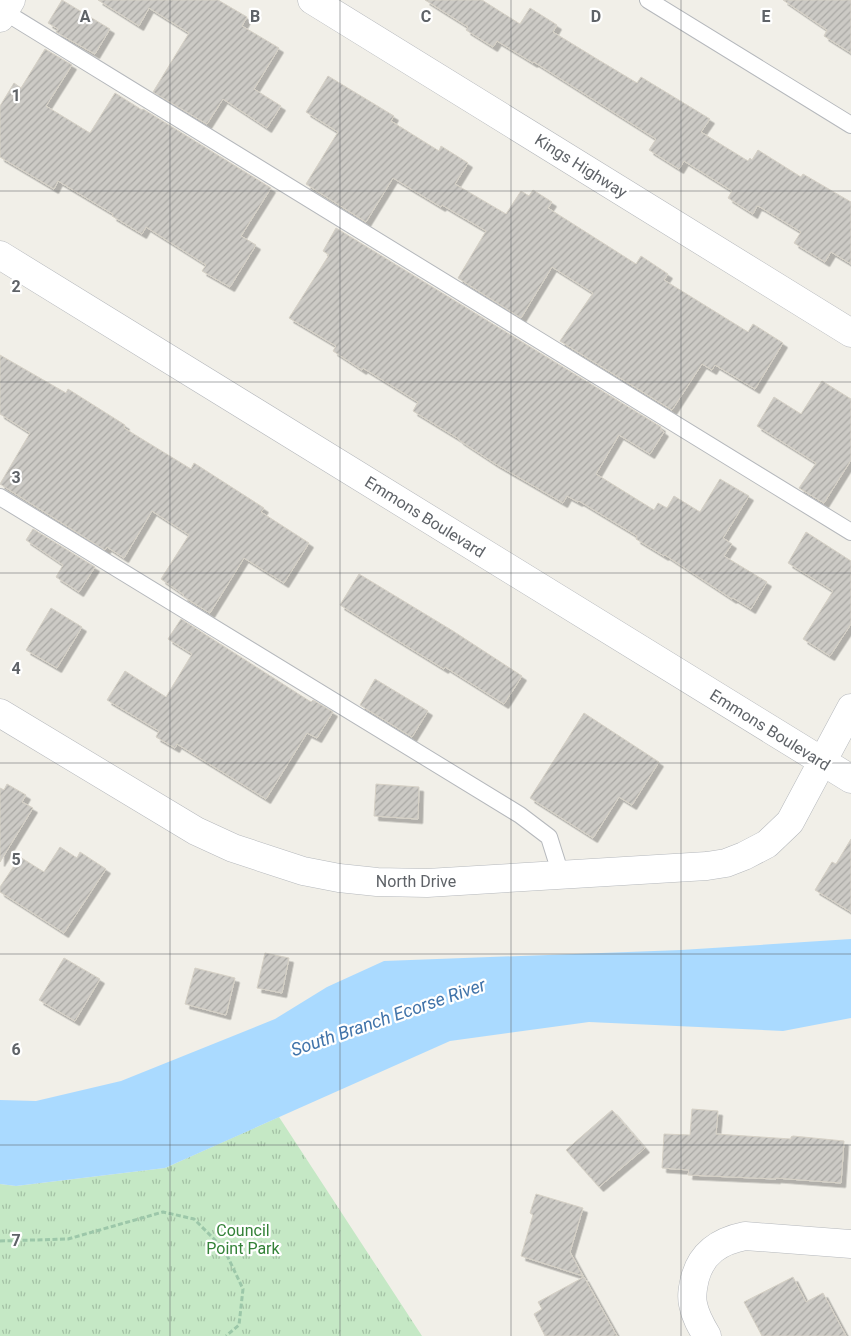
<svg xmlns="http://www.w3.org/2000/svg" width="851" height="1336" font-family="Roboto,sans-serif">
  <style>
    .grass { fill: url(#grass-tufts) }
    .water { fill: #aadaff }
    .building { fill: url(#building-hatch); stroke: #d6d1c6; filter: url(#shadow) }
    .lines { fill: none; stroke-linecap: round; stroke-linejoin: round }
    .service-casing { stroke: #b5b8bc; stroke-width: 18 }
    .minor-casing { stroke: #b5b8bc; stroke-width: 29 }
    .tertiary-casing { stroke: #b5b8bc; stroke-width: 29 }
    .path { stroke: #9cc7a9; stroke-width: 3; stroke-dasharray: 5 2.5; stroke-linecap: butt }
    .service { stroke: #fff; stroke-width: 16 }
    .minor { stroke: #fff; stroke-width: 28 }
    .tertiary { stroke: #fff; stroke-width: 28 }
    .grid { fill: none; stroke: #5f6368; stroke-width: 1; stroke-opacity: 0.55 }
    .labels { text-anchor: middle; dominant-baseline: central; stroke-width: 4.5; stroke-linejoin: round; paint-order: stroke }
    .street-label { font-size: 16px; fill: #5f6368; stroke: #fff }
    .park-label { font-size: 16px; fill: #348238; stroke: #fff }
    .water-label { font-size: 18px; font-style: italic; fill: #4174aa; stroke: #fff }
    .grid-label { font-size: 16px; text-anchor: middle; font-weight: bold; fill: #5f6368; stroke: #fff; stroke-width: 4.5; stroke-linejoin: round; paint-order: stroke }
  </style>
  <defs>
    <pattern id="grass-tufts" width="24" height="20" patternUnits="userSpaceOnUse" patternTransform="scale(1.25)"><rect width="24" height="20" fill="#c5e8c5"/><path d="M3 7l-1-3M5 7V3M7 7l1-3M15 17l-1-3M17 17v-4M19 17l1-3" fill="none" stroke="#a3c0a4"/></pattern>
    <pattern id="building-hatch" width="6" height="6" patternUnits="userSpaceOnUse" patternTransform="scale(1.25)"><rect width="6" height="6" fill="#cccac5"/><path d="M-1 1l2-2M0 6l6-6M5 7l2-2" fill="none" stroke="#a9a8a4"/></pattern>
    <filter id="shadow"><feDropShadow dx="4.5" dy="4.5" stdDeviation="0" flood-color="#0004"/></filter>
  </defs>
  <rect width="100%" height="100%" fill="#f1efe8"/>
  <path class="grass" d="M 279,1117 L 422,1336 L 0,1336 L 0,1184 L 16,1186 L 165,1168 Z"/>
  <path class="water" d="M 851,939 L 851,1018 L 783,1031 L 589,1022 L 450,1041 L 165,1168 L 16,1186 L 0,1184 L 0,1100 L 36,1101 L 121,1081 L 275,1019 L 327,987 L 384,961 L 681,950 Z"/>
  <g class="building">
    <path d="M 62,0 L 110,29 L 95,54 L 56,32 L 58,29 L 48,23 Z"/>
    <path d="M 98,0 L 218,0 L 247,17 L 242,26 L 279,48 L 254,89 L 281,106 L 267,128 L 223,99 L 207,124 L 153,92 L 189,33 L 149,8 L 139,26 Z"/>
    <path d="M 425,0 L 482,0 L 520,24 L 530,8 L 557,25 L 553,32 L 597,59 L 637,83 L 641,77 L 710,119 L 701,132 L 748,161 L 750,158 L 752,160 L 758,150 L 801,177 L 803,174 L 851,202 L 851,264 L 831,252 L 825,262 L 794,243 L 801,232 L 760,207 L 757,206 L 753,214 L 728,198 L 732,191 L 684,161 L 679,169 L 649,150 L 656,139 L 534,62 L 533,63 L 497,41 L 493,47 L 466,30 L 468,27 Z"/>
    <path d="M 783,0 L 851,0 L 851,53 L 824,36 L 827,30 Z"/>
    <path d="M 45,49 L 72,65 L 46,106 L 90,133 L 115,93 L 142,110 L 143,109 L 271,188 L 241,236 L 256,245 L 230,287 L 202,271 L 206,265 L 146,227 L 142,234 L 112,216 L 113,214 L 58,181 L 54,189 L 0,157 L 0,106 L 14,83 L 21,88 Z"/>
    <path d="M 328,76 L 394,116 L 391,121 L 439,151 L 441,146 L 468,163 L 455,184 L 506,214 L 521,191 L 529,196 L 533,190 L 552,202 L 548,208 L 636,264 L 641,256 L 668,274 L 664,280 L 748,332 L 753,324 L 783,343 L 755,389 L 715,365 L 712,370 L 702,364 L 672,410 L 560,341 L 593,293 L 552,267 L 521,318 L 458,278 L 486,231 L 442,205 L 441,207 L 393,178 L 366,222 L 306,184 L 338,132 L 306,112 Z"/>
    <path d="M 336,228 L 661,427 L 660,429 L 664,432 L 650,454 L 619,435 L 596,474 L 654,510 L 658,503 L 667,508 L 674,496 L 700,512 L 720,479 L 749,496 L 723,538 L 732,544 L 724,556 L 767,582 L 751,609 L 733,598 L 732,599 L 665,555 L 664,556 L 636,539 L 637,536 L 579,501 L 578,502 L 567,496 L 563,503 L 494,463 L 459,440 L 459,439 L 413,411 L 418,402 L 363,368 L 362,370 L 333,351 L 336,346 L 289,318 L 329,255 L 323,251 Z"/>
    <path d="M 0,355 L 66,393 L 68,389 L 125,425 L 124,428 L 191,469 L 194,463 L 264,508 L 261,512 L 309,543 L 284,583 L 244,558 L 210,613 L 192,602 L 183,596 L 184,595 L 161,579 L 189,535 L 152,511 L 124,558 L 107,547 L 105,550 L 0,484 L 30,433 L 0,414 Z"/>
    <path d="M 822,381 L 851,399 L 851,460 L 824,503 L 799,488 L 816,463 L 757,426 L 774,397 L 801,414 Z"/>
    <path d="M 33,529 L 95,567 L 79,592 L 56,577 L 63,565 L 26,540 Z"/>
    <path d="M 806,532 L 851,561 L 851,624 L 830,656 L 803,639 L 833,591 L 788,563 Z"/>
    <path d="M 359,574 L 453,631 L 522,676 L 504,704 L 445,667 L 444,669 L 340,605 Z"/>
    <path d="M 51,608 L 82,627 L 57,668 L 26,650 Z"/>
    <path d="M 181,619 L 311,702 L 313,700 L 333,712 L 317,738 L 307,733 L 266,799 L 177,744 L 175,748 L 156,737 L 159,731 L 107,700 L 125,671 L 166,697 L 192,654 L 168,639 Z"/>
    <path d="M 375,679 L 428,711 L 412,737 L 360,705 Z"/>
    <path d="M 584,713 L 659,762 L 632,805 L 619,797 L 593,838 L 530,798 Z"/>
    <path d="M 7,784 L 26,795 L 22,802 L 33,808 L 0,862 L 0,788 L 4,790 Z"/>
    <path d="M 376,784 L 419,787 L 418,819 L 374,816 Z"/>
    <path d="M 851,839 L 851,912 L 815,890 L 832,862 L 836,864 Z"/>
    <path d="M 60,847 L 77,858 L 80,852 L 106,869 L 64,933 L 0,892 L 0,887 L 20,857 L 44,872 Z"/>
    <path d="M 265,953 L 289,958 L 282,993 L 257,988 Z"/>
    <path d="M 64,958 L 100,979 L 75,1021 L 39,1000 Z"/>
    <path d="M 195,968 L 235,978 L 226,1015 L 185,1004 Z"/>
    <path d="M 692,1109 L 718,1111 L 716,1134 L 791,1139 L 791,1137 L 793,1136 L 844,1141 L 841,1183 L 776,1178 L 776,1179 L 688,1175 L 689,1170 L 662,1168 L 664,1134 L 690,1135 Z"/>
    <path d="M 612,1110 L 645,1148 L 599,1187 L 566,1150 Z"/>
    <path d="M 536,1194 L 583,1208 L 570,1252 L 583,1276 L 521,1256 L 533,1215 L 530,1213 Z"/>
    <path d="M 584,1277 L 617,1336 L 545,1336 L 534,1314 L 542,1309 L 538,1302 Z"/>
    <path d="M 793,1277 L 806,1302 L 823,1293 L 846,1336 L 762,1336 L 744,1302 Z"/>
  </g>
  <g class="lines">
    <g class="service-casing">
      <g id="service">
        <path d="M 648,0 L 851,125"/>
        <path d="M 0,9 L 851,532"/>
        <path d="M 0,497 L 520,815 L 549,837 L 561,875"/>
      </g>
    </g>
    <g class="minor-casing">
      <g id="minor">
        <path d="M 312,0 L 851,333"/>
        <path d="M 0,18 L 11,0"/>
        <path d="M 0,713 L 196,831 L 233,848 L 303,871 L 339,878 L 377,882 L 427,883 L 707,866 L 726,863 L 744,856 L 767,844 L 790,822 L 851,708"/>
        <path d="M 707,1336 C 701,1326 695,1316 693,1304 C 691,1295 693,1287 695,1278 C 702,1252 720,1241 745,1236 L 851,1244"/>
      </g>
    </g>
    <g class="tertiary-casing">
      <path id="tertiary" d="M 0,255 L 851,779"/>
    </g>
    <path class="path" d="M 0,1241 L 68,1239 L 163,1212 L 194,1219 L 224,1249 L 243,1289 L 239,1325 L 226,1336"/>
    <use href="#service" class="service"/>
    <use href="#minor" class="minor"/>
    <use href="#tertiary" class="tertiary"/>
  </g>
  <path class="grid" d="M 170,0 L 170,1336M 340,0 L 340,1336M 511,0 L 511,1336M 681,0 L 681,1336M 0,191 L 851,191M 0,382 L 851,382M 0,573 L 851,573M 0,763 L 851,763M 0,954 L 851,954M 0,1145 L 851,1145"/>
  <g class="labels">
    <g class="street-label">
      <text transform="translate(581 166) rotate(32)">Kings Highway</text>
      <text transform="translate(425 517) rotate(32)">Emmons Boulevard</text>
      <text transform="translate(770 730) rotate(32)">Emmons Boulevard</text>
      <text x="416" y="881">North Drive</text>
    </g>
    <g class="park-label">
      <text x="243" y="1230">Council<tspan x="243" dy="18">Point Park</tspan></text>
    </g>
    <g class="water-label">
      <text transform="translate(388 1017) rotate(-19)">South Branch Ecorse River</text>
    </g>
  </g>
  <g class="grid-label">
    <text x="85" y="22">A</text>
    <text x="255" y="22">B</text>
    <text x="426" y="22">C</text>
    <text x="596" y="22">D</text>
    <text x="766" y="22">E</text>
    <text x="16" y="101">1</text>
    <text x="16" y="292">2</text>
    <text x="16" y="483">3</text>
    <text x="16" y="674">4</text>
    <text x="16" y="865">5</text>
    <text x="16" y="1055">6</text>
    <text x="16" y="1246">7</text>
  </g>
</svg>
